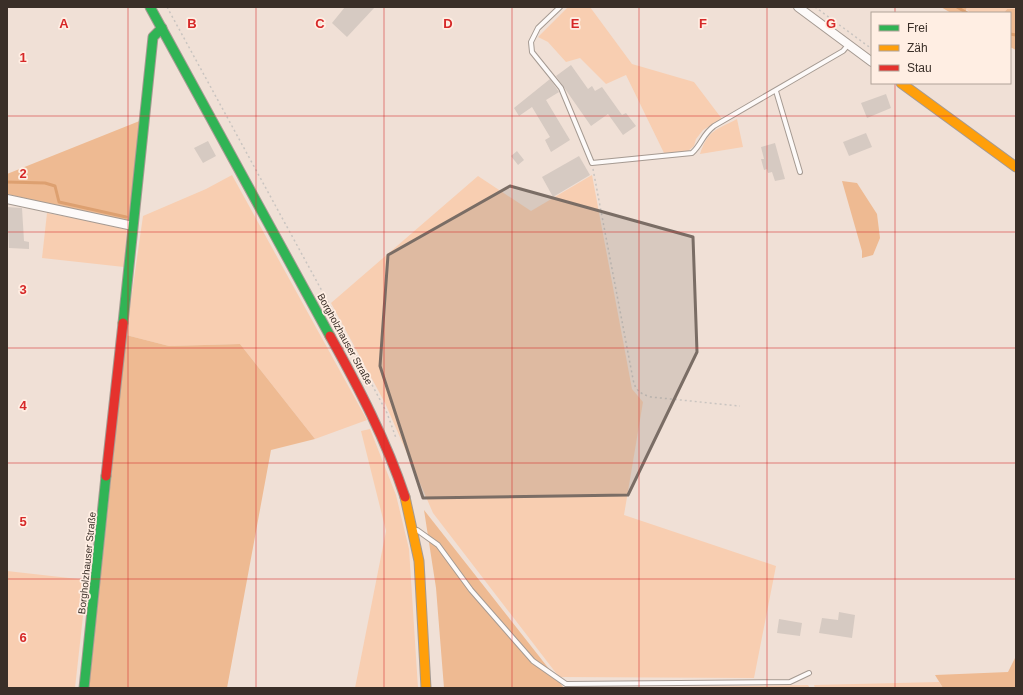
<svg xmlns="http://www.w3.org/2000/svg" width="1023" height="695" font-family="Arial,sans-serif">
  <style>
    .green { fill: #f8ceb1 }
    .forest { fill: #eeba92 }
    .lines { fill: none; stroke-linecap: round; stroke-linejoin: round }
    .stream { stroke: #dda070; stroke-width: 3 }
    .building { fill: #d6cac2 }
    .lane-casing { stroke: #a59a92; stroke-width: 6 }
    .street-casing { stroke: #a59a92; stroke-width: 10 }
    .fast-casing { stroke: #a59a92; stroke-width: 11 }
    .slow-casing { stroke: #a59a92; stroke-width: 11 }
    .jam-casing { stroke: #a59a92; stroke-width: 11 }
    .path { stroke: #c9c4c0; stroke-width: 1.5; stroke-dasharray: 2 3; stroke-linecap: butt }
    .lane { stroke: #fdfaf9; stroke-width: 4 }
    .street { stroke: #fdfaf9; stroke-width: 8 }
    .fast { stroke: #30b455; stroke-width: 9 }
    .slow { stroke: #ff9f0a; stroke-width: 9 }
    .jam { stroke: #e5322d; stroke-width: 9 }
    .marked { fill: #7a6d65; fill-opacity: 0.2; stroke: #7a6d65; stroke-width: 3; stroke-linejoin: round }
    .grid { fill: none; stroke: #d62828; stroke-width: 1; stroke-opacity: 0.55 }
    .labels { text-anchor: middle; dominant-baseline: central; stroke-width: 3.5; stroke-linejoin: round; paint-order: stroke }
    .street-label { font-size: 10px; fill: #3a2f28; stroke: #ffeee3 }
    .grid-label { font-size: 13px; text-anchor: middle; font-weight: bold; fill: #d62828; stroke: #ffeee3; stroke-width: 3.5; stroke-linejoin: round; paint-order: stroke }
  </style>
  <rect width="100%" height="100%" fill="#f0e0d6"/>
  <g class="green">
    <path d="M 568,7 L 590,7 L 632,64 L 694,82 L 722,119 L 703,130 L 696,139 L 694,146 L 688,151 L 664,153 L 626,75 L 606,84 L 580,58 L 566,62 L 548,42 L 538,37 Z"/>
    <path d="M 967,7 L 1016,7 L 1016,9 L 1007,9 L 1004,13 L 971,13 L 967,10 Z"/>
    <path d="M 737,119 L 743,147 L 700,154 C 708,130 716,130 737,119 Z"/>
    <path d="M 232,175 L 367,420 L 315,439 L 240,344 L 169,346 L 126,335 L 143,216 L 206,189 Z"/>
    <path d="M 592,175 L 632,389 L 643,402 L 624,515 L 776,566 L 754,678 L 559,677 L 433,513 L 385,403 L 331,303 L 478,176 L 531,211 Z"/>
    <path d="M 47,213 L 127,228 L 124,267 L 42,258 Z"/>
    <path d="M 370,429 L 396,495 L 409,549 L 418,688 L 355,688 L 386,531 L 361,431 Z"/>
    <path d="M 7,571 L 87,580 L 75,688 L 7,688 Z"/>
    <path d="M 939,682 L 943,688 L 815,688 L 814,685 Z"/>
    <path d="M 808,685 L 810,688 L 611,688 Z"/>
  </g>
  <g class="forest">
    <path d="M 941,7 L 967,7 L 966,11 L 970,13 L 951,13 Z"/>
    <path d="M 1007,9 L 1016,9 L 1016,50 L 1010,47 L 1010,13 L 1004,13 Z"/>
    <path d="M 142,120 L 132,215 L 127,222 L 7,194 L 7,174 Z"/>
    <path d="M 842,181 L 857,183 L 877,214 L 880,238 L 873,255 L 862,258 L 862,251 Z"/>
    <path d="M 126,335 L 169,346 L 240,344 L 315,439 L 271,450 L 227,688 L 89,688 Z"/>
    <path d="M 424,510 L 564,688 L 444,688 L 436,588 Z"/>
    <path d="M 1015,658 L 1016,688 L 943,688 L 935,675 L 1008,672 Z"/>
  </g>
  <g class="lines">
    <g class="stream">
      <path d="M 957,7 L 967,13"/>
      <path d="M 1010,34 L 1016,35"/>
      <path d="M 7,182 L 45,183 L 55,186 L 59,202 L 126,217"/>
    </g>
  </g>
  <g class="building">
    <path d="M 345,7 L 375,7 L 347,37 L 332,23 Z"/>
    <path d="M 571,65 L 588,89 L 592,86 L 595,91 L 602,87 L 622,115 L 626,113 L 636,126 L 623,135 L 608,114 L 591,126 L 556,76 Z"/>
    <path d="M 550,79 L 559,92 L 546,100 L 570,140 L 551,152 L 545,140 L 550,137 L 532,107 L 519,116 L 514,108 Z"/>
    <path d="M 886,94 L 891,108 L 867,118 L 861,103 Z"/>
    <path d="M 866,133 L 872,147 L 849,156 L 843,142 Z"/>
    <path d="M 208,141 L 216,156 L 203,163 L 194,148 Z"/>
    <path d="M 775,143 L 785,179 L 775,181 L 772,172 L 768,173 L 767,169 L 764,170 L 761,159 L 764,159 L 761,147 Z"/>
    <path d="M 517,151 L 524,160 L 518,165 L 511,156 Z"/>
    <path d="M 579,156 L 590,175 L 553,197 L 542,177 Z"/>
    <path d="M 7,207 L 22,208 L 24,241 L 29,242 L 29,249 L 9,248 Z"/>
    <path d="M 839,612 L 855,615 L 852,638 L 819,633 L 822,618 L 838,620 Z"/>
    <path d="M 779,619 L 802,623 L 800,636 L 777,633 Z"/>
  </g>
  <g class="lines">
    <g class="lane-casing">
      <g id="lane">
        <path d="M 560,7 L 538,28 L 531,42 L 532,52 L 561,88 L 592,163 L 692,153 C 702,144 702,135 714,126 L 843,51 L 848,45"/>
        <path d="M 776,91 L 800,172"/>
        <path d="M 417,530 L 438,545 L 471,590 L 533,661 L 566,684 L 790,682 L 809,673"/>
      </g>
    </g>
    <g class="street-casing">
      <g id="street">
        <path d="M 798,7 L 872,62"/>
        <path d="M 7,199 L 133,226"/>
      </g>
    </g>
    <g class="fast-casing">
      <g id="fast">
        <path d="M 150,7 L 330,336"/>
        <path d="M 123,323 L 153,37 L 162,28"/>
        <path d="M 84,688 L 106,476"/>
      </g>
    </g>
    <g class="slow-casing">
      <g id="slow">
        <path d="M 901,83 L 1016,167"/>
        <path d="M 405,497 L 419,561 L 426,688"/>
      </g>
    </g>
    <g class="jam-casing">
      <g id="jam">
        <path d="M 330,336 C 359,388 386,440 405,497"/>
        <path d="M 106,476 L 123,323"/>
      </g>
    </g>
    <g class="path">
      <path d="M 167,7 L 328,302 L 387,413 L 396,438"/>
      <path d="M 815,7 L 872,49"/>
      <path d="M 593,169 L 633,379 C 635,390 640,394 651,397 L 740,406"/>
    </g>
    <use href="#lane" class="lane"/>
    <use href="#street" class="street"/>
    <use href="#fast" class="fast"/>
    <use href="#slow" class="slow"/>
    <use href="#jam" class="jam"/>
  </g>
  <path class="marked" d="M 510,186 L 693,237 L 697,352 L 628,495 L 423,498 L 380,366 L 388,255 Z"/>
  <path class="grid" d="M 128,7 L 128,688M 256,7 L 256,688M 384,7 L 384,688M 512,7 L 512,688M 639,7 L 639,688M 767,7 L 767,688M 895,7 L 895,13M 895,83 L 895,688M 7,116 L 1016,116M 7,232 L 1016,232M 7,348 L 1016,348M 7,463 L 1016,463M 7,579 L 1016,579"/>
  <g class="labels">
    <g class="street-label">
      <text transform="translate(345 339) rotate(61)">Borgholzhauser Straße</text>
      <text transform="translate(87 563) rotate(-84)">Borgholzhauser Straße</text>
    </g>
  </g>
  <g class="grid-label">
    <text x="64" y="28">A</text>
    <text x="192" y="28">B</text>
    <text x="320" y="28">C</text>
    <text x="448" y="28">D</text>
    <text x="575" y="28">E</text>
    <text x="703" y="28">F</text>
    <text x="831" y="28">G</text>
    <text x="23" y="62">1</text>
    <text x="23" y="178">2</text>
    <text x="23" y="294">3</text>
    <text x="23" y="410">4</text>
    <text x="23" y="526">5</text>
    <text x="23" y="642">6</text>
  </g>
  <rect width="1023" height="695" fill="none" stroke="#3a2f28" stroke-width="16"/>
  <rect x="871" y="12" width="140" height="72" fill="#ffeee3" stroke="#b0a298"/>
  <rect x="879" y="25" width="20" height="6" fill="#30b455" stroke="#b0a298"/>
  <text x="907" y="32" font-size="12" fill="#3a2f28">Frei</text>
  <rect x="879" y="45" width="20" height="6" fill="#ff9f0a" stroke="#b0a298"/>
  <text x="907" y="52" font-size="12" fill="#3a2f28">Zäh</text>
  <rect x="879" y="65" width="20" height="6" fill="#e5322d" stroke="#b0a298"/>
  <text x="907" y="72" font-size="12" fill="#3a2f28">Stau</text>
</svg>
